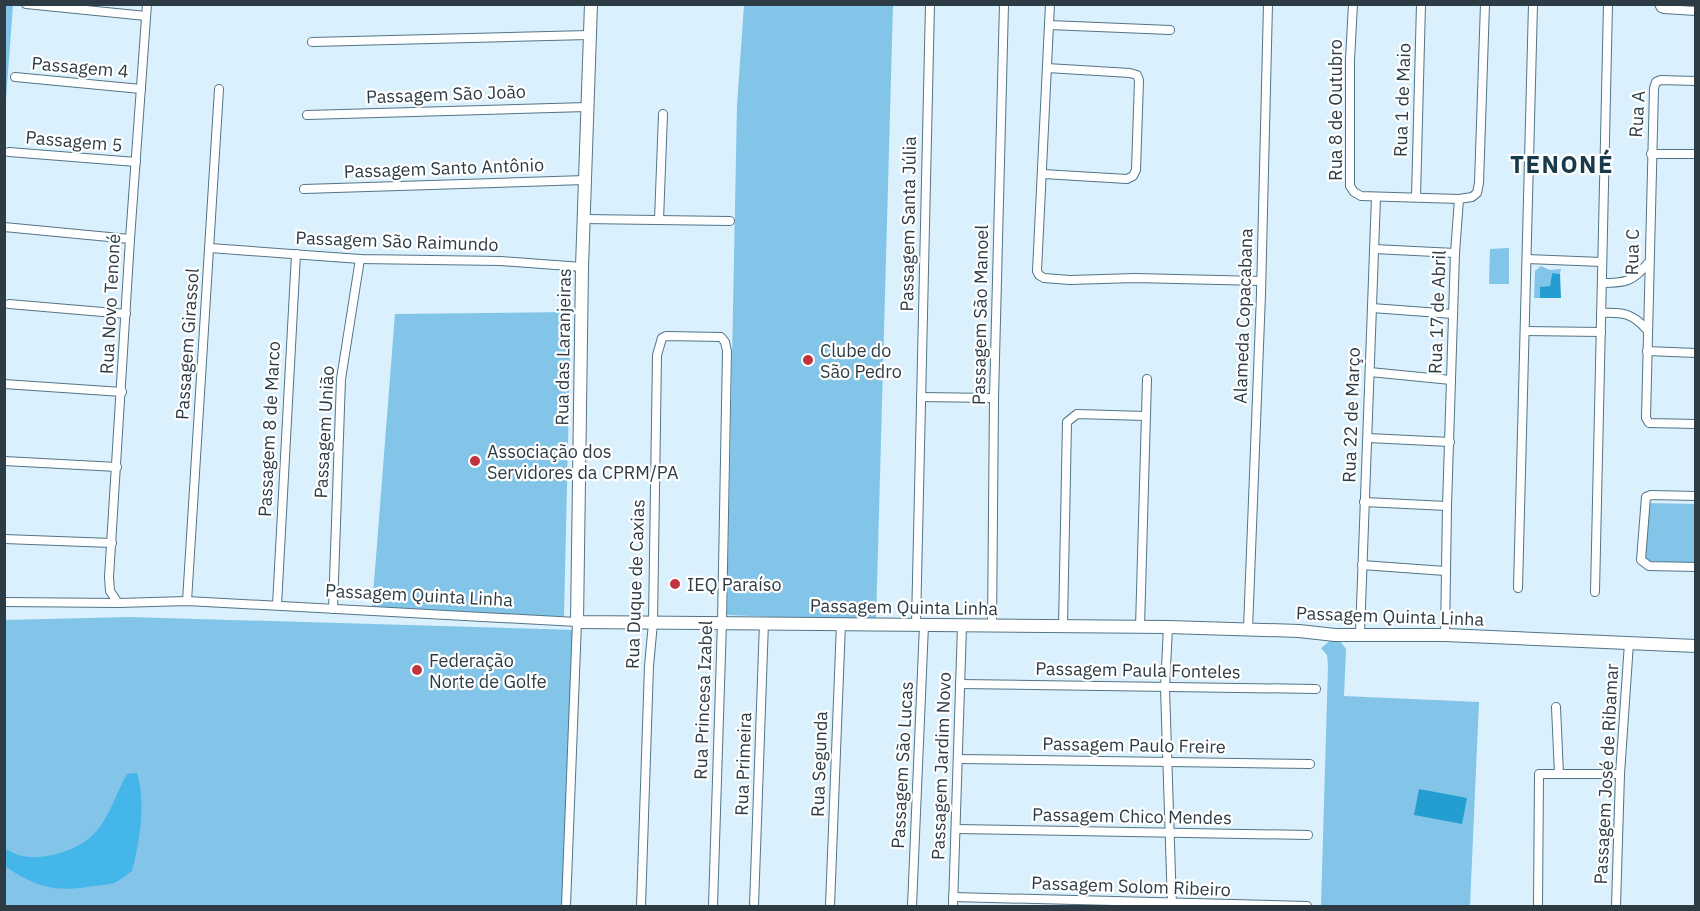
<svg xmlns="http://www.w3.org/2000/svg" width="1700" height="911" font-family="'IBM Plex Sans',sans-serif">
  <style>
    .green { fill: #82c5e8 }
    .forest { fill: #44b6e9 }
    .water { fill: #249ed0 }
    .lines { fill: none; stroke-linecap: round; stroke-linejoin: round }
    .street-casing { stroke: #527587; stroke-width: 10 }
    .secondary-casing { stroke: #527587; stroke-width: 14 }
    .street { stroke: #fff; stroke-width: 8 }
    .secondary { stroke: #fff; stroke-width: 12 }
    .poi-dot { fill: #c3333d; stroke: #fff; stroke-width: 2 }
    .labels { text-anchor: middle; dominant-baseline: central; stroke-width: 4.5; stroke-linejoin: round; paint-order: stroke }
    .street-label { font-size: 18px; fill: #2c3b44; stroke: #fff }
    .poi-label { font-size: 18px; fill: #2c3b44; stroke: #fff; text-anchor: start }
    .district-label { font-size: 24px; font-weight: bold; letter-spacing: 1.5px; fill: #193a4b; stroke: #fff }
  </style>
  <rect width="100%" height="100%" fill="#daf0fd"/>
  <g class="green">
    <path d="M 5,4 L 13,5 L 5,113 L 4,5 Z"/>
    <path d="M 744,5 L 893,5 L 876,621 L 727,615 L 737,105 Z"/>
    <path d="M 1509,248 L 1509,284 L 1489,284 L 1490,249 Z"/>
    <path d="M 1541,266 L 1550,270 L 1561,269 L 1560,274 L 1552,273 L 1550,287 L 1540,287 L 1540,298 L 1534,298 L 1535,271 Z"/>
    <path d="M 571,312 L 564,617 L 372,608 L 395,314 Z"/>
    <path d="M 1646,503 L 1695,504 L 1695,563 L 1645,561 Z"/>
    <path d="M 129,617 L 578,630 L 567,906 L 5,906 L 5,620 Z"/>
    <path d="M 1336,636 L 1346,649 L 1344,696 L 1479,702 L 1470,906 L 1321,906 L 1328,665 L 1327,655 L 1321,648 Z"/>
  </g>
  <path class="forest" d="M 137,773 C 146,803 140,841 132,871 C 127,874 122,879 116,882 C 110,885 101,885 93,886 C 58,893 34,887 5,866 L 5,849 C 10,851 16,855 22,856 C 47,861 84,849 99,828 C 111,812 117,792 127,774 Z"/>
  <g class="water">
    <path d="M 1552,273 L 1560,274 L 1561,298 L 1540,298 L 1540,287 L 1550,286 Z"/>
    <path d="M 1419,789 L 1467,798 L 1462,824 L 1414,815 Z"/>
  </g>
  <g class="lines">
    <g class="street-casing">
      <g id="street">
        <path d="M 26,4 L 146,16"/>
        <path d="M 1050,4 L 1037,271 L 1039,275 L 1044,278 L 1070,280 L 1135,278 L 1261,281"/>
        <path d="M 1353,4 L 1350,60 L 1350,186 L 1354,192 L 1361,196 L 1459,199 L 1472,197 L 1477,193 L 1479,183 L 1485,4"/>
        <path d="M 1659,4 L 1661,8 L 1664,9 L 1696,11"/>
        <path d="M 1049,25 L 1170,30"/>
        <path d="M 312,42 L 589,35"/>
        <path d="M 15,77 L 141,89"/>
        <path d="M 1696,81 L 1661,80 L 1656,82 L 1654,88 L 1646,418 L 1649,423 L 1696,424"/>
        <path d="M 307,115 L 587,107"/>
        <path d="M 9,152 L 136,162"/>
        <path d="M 1651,154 L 1696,154"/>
        <path d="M 1043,174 L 1127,179 L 1133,176 L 1136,170 L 1139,80 L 1137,75 L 1130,73 L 1047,68"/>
        <path d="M 304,189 L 585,180"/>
        <path d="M 1416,197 L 1421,4"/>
        <path d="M 583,219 L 730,221"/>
        <path d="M 659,220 L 663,114"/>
        <path d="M 4,227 L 130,239"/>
        <path d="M 210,248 L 360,259 L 501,261 L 582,267"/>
        <path d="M 1374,249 L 1455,253"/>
        <path d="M 1527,259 L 1602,262"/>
        <path d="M 1602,283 C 1625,283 1633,282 1648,263"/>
        <path d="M 9,304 L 126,314"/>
        <path d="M 1372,308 L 1453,314"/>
        <path d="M 1601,313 C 1622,312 1633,313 1647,330"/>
        <path d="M 1525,331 L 1601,332"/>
        <path d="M 1647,351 L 1696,353"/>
        <path d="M 1370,372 L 1451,380"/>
        <path d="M 4,384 L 122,392"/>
        <path d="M 921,397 L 994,398"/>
        <path d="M 1368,438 L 1450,442"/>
        <path d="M 4,461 L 117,467"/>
        <path d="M 1696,496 L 1651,495 L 1646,497 L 1641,560 L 1649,566 L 1696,567"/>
        <path d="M 1364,502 L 1447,506"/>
        <path d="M 4,539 L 112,543"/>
        <path d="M 1362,565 L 1445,571"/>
        <path d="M 1518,588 L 1533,4"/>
        <path d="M 1595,592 L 1608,4"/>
        <path d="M 187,601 L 219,89"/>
        <path d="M 4,602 L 118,603 L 187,601 L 577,622 L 566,906"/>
        <path d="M 118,603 L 110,591 L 109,577 L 130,239 L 147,4"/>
        <path d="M 277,605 L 296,254"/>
        <path d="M 333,609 L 341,379 L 360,259"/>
        <path d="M 916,624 L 930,4"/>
        <path d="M 1063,626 L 1067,422 L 1077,414 L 1145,416"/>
        <path d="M 992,627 L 994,398 L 1004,4"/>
        <path d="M 1140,627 L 1147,379"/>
        <path d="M 1168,627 L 1165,688 L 1172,906"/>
        <path d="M 1248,629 L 1261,294 L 1268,4"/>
        <path d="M 1360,634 L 1376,197"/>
        <path d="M 1445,635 L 1447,506 L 1455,253 L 1459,199"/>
        <path d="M 960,684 L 1316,689"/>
        <path d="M 1556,707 L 1559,774"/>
        <path d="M 958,759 L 1310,764"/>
        <path d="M 956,829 L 1308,835"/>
        <path d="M 953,897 L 1307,906"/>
        <path d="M 641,906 L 649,666 L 653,623 L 657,355 L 662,338 L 666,336 L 721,337 L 725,342 L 727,351 L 722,622 L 713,906"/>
        <path d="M 754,906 L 764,622"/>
        <path d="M 830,906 L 841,623"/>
        <path d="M 912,906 L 924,625"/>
        <path d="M 953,906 L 962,626"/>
        <path d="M 1538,906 L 1539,774 L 1620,774"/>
        <path d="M 1616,906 L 1620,774 L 1629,643"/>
      </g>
    </g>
    <g class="secondary-casing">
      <path id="secondary" d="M 591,4 L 582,267 L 577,622 L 1168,627 L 1299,631 L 1335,635 L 1445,635 L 1696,646"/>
    </g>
    <use href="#street" class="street"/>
    <use href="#secondary" class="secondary"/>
  </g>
  <g class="poi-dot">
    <circle cx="808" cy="360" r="6"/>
    <circle cx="475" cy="461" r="6"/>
    <circle cx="675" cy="584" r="6"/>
    <circle cx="417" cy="670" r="6"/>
  </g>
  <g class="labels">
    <g class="street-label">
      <text transform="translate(80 67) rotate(5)">Passagem 4</text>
      <text transform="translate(446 94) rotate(-2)">Passagem São João</text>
      <text transform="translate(1402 100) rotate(-88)">Rua 1 de Maio</text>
      <text transform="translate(1335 110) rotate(-90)">Rua 8 de Outubro</text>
      <text transform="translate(1637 114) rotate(-86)">Rua A</text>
      <text transform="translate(74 141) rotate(5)">Passagem 5</text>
      <text transform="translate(444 168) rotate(-2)">Passagem Santo Antônio</text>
      <text transform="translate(908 224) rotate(-89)">Passagem Santa Júlia</text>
      <text transform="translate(397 241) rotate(2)">Passagem São Raimundo</text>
      <text transform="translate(1632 252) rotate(-89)">Rua C</text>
      <text transform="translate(110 304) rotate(-87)">Rua Novo Tenoné</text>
      <text transform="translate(1437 312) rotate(-88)">Rua 17 de Abril</text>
      <text transform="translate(980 315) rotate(-89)">Passagem São Manoel</text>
      <text transform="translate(1243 316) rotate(-88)">Alameda Copacabana</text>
      <text transform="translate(187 344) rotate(-86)">Passagem Girassol</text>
      <text transform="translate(563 347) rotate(-89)">Rua das Laranjeiras</text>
      <text transform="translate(1351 415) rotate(-88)">Rua 22 de Março</text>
      <text transform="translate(269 429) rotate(-87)">Passagem 8 de Marco</text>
      <text transform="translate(324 432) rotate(-87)">Passagem União</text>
      <text transform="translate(635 584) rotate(-88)">Rua Duque de Caxias</text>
      <text transform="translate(419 595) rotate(3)">Passagem Quinta Linha</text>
      <text transform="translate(904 607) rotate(1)">Passagem Quinta Linha</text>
      <text transform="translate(1390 616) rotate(2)">Passagem Quinta Linha</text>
      <text transform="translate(1138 670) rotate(1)">Passagem Paula Fonteles</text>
      <text transform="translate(703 700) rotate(-88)">Rua Princesa Izabel</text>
      <text transform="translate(1134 745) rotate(1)">Passagem Paulo Freire</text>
      <text transform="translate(743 764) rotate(-88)">Rua Primeira</text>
      <text transform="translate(819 764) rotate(-88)">Rua Segunda</text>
      <text transform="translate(902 765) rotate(-87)">Passagem São Lucas</text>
      <text transform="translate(941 766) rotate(-88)">Passagem Jardim Novo</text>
      <text transform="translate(1606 774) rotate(-87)">Passagem José de Ribamar</text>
      <text transform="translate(1132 816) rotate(1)">Passagem Chico Mendes</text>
      <text transform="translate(1131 886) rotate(2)">Passagem Solom Ribeiro</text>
    </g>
    <g class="poi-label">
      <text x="820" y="350">Clube do<tspan x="820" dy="21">São Pedro</tspan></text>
      <text x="487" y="451">Associação dos<tspan x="487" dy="21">Servidores da CPRM/PA</tspan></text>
      <text x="687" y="584">IEQ Paraíso</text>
      <text x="429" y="660">Federação<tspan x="429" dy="21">Norte de Golfe</tspan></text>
    </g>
    <g class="district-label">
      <text x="1562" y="164">TENONÉ</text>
    </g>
  </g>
  <rect width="1700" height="911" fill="none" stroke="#2c3b44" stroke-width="12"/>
</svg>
